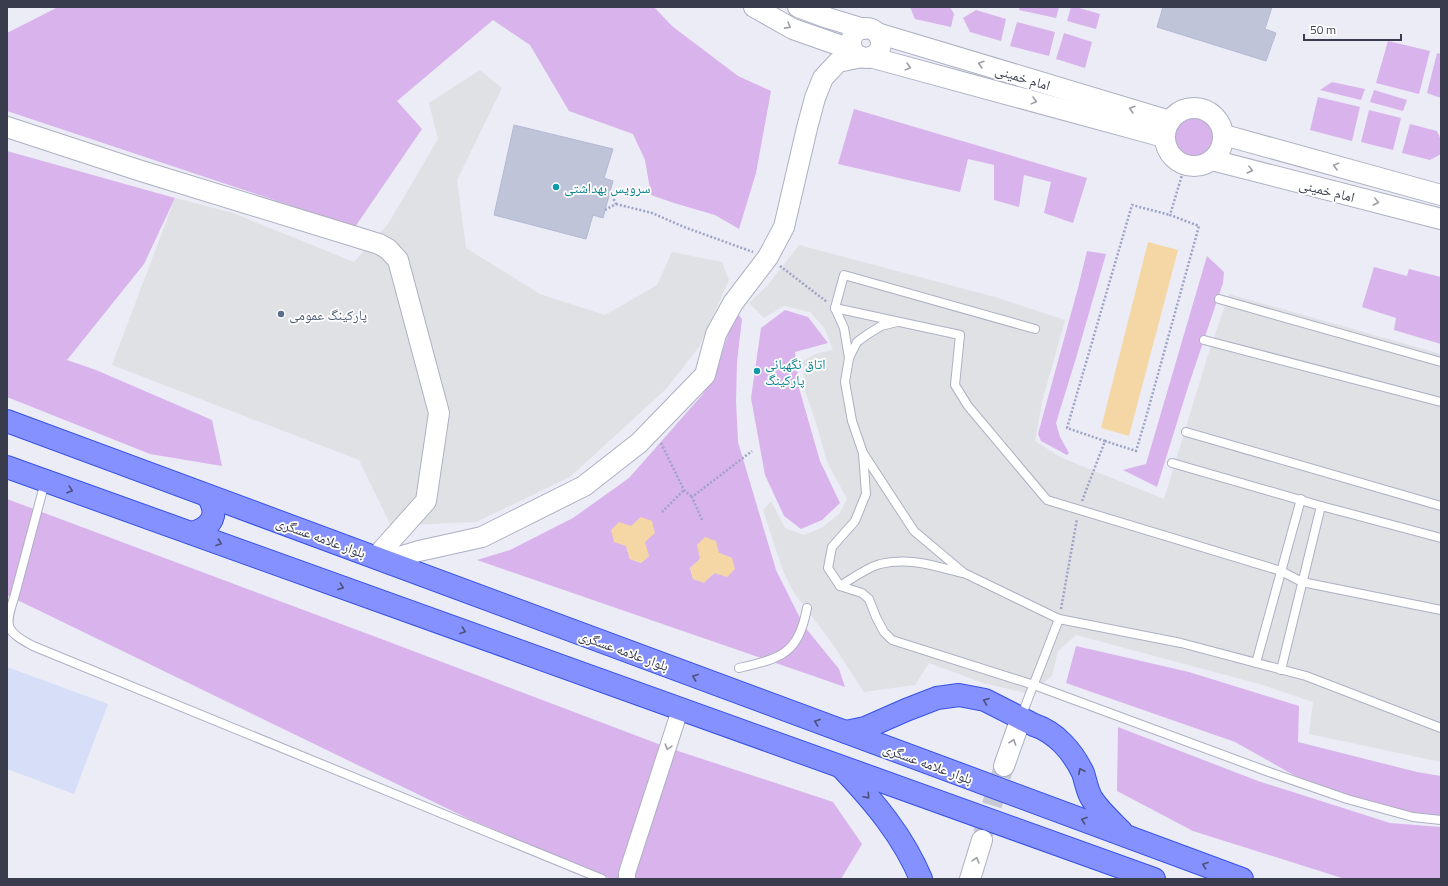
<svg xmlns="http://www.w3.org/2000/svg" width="1448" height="886" font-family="'Titillium Web','Noto Naskh Arabic',sans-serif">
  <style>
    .commercial { fill: #d6def8 }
    .green { fill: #d9b3ec; fill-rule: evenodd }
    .parking { fill: #e0e1e5 }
    .water { fill: #f5d7a6 }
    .building { fill: #c0c4d9; stroke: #b3b9d4 }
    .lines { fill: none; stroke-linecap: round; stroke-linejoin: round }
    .tertiary-tunnel { stroke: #c7c9d4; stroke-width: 20; stroke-dasharray: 20 10; stroke-linecap: butt }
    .service-casing { stroke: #adb0c3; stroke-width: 10 }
    .minor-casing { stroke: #adb0c3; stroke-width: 18 }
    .tertiary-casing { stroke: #adb0c3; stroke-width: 22 }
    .trunk-casing { stroke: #3551e7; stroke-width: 24 }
    .path { stroke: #9da3c6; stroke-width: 2.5; stroke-dasharray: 2 2; stroke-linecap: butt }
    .service { stroke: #fff; stroke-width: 8 }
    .minor { stroke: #fff; stroke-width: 16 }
    .tertiary { stroke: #fff; stroke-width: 20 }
    .trunk { stroke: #8591ff; stroke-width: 22 }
    .oneway { stroke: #9c9ea6 }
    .oneway2 { stroke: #4b5179 }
    .culture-dot { fill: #0f9aa8; stroke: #fff; stroke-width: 1.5 }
    .service-dot { fill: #5c6f8a; stroke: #fff; stroke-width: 1.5 }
    .labels { text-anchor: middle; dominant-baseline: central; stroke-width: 3.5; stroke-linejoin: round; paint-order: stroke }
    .street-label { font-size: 14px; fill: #383c4c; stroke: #fff }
    .culture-label { font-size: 14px; fill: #0d838f; stroke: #fff; text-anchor: start }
    .service-label { font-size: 14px; fill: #4e5e75; stroke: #fff; text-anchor: start }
  </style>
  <rect width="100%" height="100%" fill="#ebecf6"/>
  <path class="commercial" d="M 7,667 L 108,704 L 74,794 L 7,769 Z"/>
  <g class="green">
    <path d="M 58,7 L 654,7 L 672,26 L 738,76 L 771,91 L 756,173 L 739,229 L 715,215 L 674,203 L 651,195 L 645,160 L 633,134 L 569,111 L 530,45 L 493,20 L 397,101 L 422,129 L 355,227 L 7,111 L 7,33 Z"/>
    <path d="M 910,7 L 950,7 L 954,14 L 951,27 L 915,19 Z"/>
    <path d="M 1020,7 L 1059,7 L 1056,18 L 1019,10 Z"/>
    <path d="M 1071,7 L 1076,7 L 1100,14 L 1096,29 L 1067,21 Z"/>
    <path d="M 976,10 L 1006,19 L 1001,41 L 970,32 L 963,18 Z"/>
    <path d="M 1017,22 L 1055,32 L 1049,56 L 1010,46 Z"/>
    <path d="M 1064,33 L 1092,42 L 1085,68 L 1056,59 Z"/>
    <path d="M 1388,41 L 1430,51 L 1419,94 L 1376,83 Z"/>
    <path d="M 1437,53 L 1441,54 L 1441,98 L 1427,93 Z"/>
    <path d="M 1332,82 L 1365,89 L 1361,100 L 1320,90 Z"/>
    <path d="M 1374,90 L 1407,100 L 1403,111 L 1370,102 Z"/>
    <path d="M 1318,97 L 1360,107 L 1352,141 L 1310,130 Z"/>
    <path d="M 854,109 L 1087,178 L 1073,223 L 1044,213 L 1051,182 L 1024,175 L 1019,207 L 994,200 L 994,165 L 968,159 L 960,192 L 838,164 Z"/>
    <path d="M 1369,110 L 1401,118 L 1393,150 L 1361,142 Z"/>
    <circle cx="1194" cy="137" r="21"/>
    <path d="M 1410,124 L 1437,131 L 1441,140 L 1441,154 L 1430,160 L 1402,153 Z"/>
    <path d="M 7,151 L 175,198 L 144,264 L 67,360 L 96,370 L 212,420 L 222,466 L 150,454 L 7,397 Z"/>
    <path d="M 1087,251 L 1106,254 L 1076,358 L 1056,423 L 1060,437 L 1069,453 L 1067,455 L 1041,441 L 1038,434 L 1078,288 Z"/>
    <path d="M 1207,256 L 1224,272 L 1223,283 L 1188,387 L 1157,487 L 1123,470 L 1146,464 Z"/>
    <path d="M 1374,267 L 1407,276 L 1409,269 L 1441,277 L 1441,344 L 1394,330 L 1396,318 L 1362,307 Z"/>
    <path d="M 785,310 L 808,317 L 828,343 L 795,352 L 799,388 L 820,461 L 840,503 L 822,520 L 801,529 L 784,516 L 765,475 L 751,398 L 761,328 Z"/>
    <path d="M 737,313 L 742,319 L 737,362 L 736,401 L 738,442 L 776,570 L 804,626 L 839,669 L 845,687 L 477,560 L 510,550 L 573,518 L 629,478 L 703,394 L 719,361 L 731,326 ZM 626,546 L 649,556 L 641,563 L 630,559 ZM 719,553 L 732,558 L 704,582 L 693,579 L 690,568 L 700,559 Z"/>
    <path d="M 7,499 L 392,643 L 669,748 L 833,802 L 862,844 L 841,879 L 611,879 L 469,819 L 7,595 Z"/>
    <path d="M 1076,646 L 1189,672 L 1299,706 L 1298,742 L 1417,772 L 1441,776 L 1441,820 L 1434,820 L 1313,786 L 1235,742 L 1066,683 Z"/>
    <path d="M 1118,727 L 1258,781 L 1390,823 L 1441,827 L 1441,879 L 1345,879 L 1193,831 L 1117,791 Z"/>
  </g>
  <g class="parking">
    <path d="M 480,70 L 502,88 L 457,180 L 466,248 L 540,294 L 605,315 L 657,285 L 672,252 L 722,262 L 729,280 L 699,347 L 666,389 L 570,477 L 476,522 L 391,526 L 359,460 L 112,365 L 175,198 L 233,213 L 354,262 L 388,224 L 438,139 L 429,103 Z"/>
    <path d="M 799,245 L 995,297 L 1065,320 L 1042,402 L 1035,441 L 1062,458 L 1164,499 L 1207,358 L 1229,294 L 1441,354 L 1441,762 L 1309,734 L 1313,702 L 1263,685 L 1076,635 L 1058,651 L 1052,676 L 1030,694 L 983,683 L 929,663 L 915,685 L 864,692 L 832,643 L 794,593 L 783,571 L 763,510 L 771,501 L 785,528 L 804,535 L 823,527 L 839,514 L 847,499 L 827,462 L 817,426 L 805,391 L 803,361 L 815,354 L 833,350 L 825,329 L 810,312 L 784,306 L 764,318 L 749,303 L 767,286 Z"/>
  </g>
  <g class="water">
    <path d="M 1148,242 L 1178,250 L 1129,436 L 1101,428 Z"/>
    <path d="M 641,517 L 652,521 L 655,533 L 645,542 L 649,556 L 641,563 L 630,559 L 626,546 L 614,542 L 611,530 L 619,522 L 631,526 Z"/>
    <path d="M 705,537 L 716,541 L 719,553 L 732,558 L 735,569 L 727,577 L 714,573 L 704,583 L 693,579 L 690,568 L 700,559 L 697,545 Z"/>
  </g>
  <g class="building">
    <path d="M 1163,7 L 1272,7 L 1265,29 L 1276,33 L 1266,61 L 1157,27 Z"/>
    <path d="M 514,125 L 613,149 L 604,178 L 613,181 L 603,218 L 593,215 L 586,239 L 494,215 Z"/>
  </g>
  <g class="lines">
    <path class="tertiary-tunnel" d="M 983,834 L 1004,766"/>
    <g class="service-casing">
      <g id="service">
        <path d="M 1219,299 L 1441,362"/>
        <path d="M 835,308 L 960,335 L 955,385 L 968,406 L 1047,500 L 1281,571 L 1302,582 L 1441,610"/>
        <path d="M 897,322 L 881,326 L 868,334 L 857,342 L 849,358 L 845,382 L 852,421 L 863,453 L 914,531 L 964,573 L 1059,619 L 1181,643 L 1306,676 L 1441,728"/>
        <path d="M 1204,340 L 1441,402"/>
        <path d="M 849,358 L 844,328 L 835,308 L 844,275 L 1035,329"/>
        <path d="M 1186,432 L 1441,506"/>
        <path d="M 863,453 L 866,494 L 855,521 L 832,547 L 828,568 L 840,586 L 862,593 L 869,599 L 876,617 L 884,632 L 892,640 L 1034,685 L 1269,772 L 1347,799 L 1413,817 L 1441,820"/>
        <path d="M 1172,463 L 1321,506"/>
        <path d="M 45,482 L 14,598 C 4,628 6,631 33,646 L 602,879"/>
        <path d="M 840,586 C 853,578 866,568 880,564 C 909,557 935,566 962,573"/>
        <path d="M 1256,663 L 1301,499"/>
        <path d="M 739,668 C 782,658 798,654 807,608"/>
        <path d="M 1281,670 L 1321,506 L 1441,538"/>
        <path d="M 1021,717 L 1059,619"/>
      </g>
    </g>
    <g class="minor-casing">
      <path id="minor" d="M 627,879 L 627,873 L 680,710"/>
    </g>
    <g class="tertiary-casing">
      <g id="tertiary">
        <path d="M 754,7 L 793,29 L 853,50"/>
        <path d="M 798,7 L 828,18 L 864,29"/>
        <circle cx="866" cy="43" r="15"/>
        <path d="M 877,33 L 1170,121"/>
        <path d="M 870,57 L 1164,137"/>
        <circle cx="1194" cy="137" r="29"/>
        <path d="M 7,127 L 138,170 L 379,244 L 388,249 L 398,260 L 439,413 L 426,501 L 376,557"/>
        <path d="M 1224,135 L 1441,195"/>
        <path d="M 1212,160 L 1441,219"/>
        <path d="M 386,561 L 419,551 L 482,537 L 584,486 L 639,443 L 705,375 L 716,334 L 733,303 L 768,257 L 784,227 L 807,128 L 815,98 L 823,78 L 838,62 L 862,57"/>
        <path d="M 1004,766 L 1021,718"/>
        <path d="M 970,879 L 982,840"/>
      </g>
    </g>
    <g class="trunk-casing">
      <g id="trunk">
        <path d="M 7,421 L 1242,879"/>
        <path d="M 7,467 L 1154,879"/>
        <path d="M 192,533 C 213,527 219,514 208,496"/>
        <path d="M 846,732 L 865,728 L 906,710 L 937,698 L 959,695 L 985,700 L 1034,725 C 1056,732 1073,752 1083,773 C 1086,782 1087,791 1092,799 C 1100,811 1111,821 1121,831"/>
        <path d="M 843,769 C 875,803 903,836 921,879"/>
      </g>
    </g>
    <g class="path">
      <path d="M 616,204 L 652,213 L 684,227 L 753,252"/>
      <path d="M 605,210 L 616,204 L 610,192"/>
      <path d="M 780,266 L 827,302"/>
      <path d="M 1105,441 L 1067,428 L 1132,205 L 1170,215"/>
      <path d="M 661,443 L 684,490 L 692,497"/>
      <path d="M 1082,501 L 1105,441 L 1136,451 L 1145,421 L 1199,226 L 1170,215 L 1185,165"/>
      <path d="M 662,512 L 684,490"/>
      <path d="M 702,520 L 692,497 L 752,451"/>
      <path d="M 1061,609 L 1077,519"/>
    </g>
    <use href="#service" class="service"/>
    <use href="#minor" class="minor"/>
    <use href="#tertiary" class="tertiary"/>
    <use href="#trunk" class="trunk"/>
  </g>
  <defs><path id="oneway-chevron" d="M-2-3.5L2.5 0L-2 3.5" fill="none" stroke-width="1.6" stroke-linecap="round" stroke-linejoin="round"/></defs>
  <g class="oneway">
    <use href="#oneway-chevron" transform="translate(788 26) rotate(29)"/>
    <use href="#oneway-chevron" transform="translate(981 64) rotate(-163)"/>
    <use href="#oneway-chevron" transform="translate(908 67) rotate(15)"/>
    <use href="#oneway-chevron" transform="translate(1034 101) rotate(15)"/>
    <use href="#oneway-chevron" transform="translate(1132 109) rotate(-163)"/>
    <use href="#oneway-chevron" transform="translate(1336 166) rotate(-165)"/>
    <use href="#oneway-chevron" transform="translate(1250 170) rotate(14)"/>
    <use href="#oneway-chevron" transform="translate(1376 202) rotate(14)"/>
    <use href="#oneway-chevron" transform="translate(1013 742) rotate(-71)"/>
    <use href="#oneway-chevron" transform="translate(668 747) rotate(108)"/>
    <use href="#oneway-chevron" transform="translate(976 860) rotate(-74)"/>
  </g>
  <g class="oneway2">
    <use href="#oneway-chevron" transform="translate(70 490) rotate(19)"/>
    <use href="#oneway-chevron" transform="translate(219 543) rotate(20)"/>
    <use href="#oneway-chevron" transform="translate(341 587) rotate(20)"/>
    <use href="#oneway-chevron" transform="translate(463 631) rotate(20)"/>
    <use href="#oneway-chevron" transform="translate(695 677) rotate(-160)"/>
    <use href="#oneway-chevron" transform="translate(986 701) rotate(-158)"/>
    <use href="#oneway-chevron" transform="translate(817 722) rotate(-160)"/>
    <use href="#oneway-chevron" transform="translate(1081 771) rotate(-117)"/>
    <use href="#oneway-chevron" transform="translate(867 796) rotate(49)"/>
    <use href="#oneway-chevron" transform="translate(1084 820) rotate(-160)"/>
    <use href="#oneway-chevron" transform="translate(1205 865) rotate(-160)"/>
  </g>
  <g class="culture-dot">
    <circle cx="556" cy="187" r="4"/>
    <circle cx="757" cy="371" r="4"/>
  </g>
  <circle class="service-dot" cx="281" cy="314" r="4"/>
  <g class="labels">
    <g class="street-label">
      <text transform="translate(1023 77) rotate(17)">امام خمینی</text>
      <text transform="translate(1327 190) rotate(14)">امام خمینی</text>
      <text transform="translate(321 537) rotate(20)">بلوار علامه عسگری</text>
      <text transform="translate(624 650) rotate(20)">بلوار علامه عسگری</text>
      <text transform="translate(928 763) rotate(20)">بلوار علامه عسگری</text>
    </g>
    <g class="culture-label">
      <text x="564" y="187">سرویس بهداشتی</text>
      <text x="765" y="363">اتاق نگهبانی<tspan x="765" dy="16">پارکینگ</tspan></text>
    </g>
    <g class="service-label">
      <text x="289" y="314">پارکینگ عمومی</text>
    </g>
  </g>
  <rect width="1448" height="886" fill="none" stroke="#383c4c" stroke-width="16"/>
  <path d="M1304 34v6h97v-6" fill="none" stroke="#383c4c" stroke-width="2"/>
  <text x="1310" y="34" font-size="12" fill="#383c4c" stroke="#ffffff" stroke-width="3" paint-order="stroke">50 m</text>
</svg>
